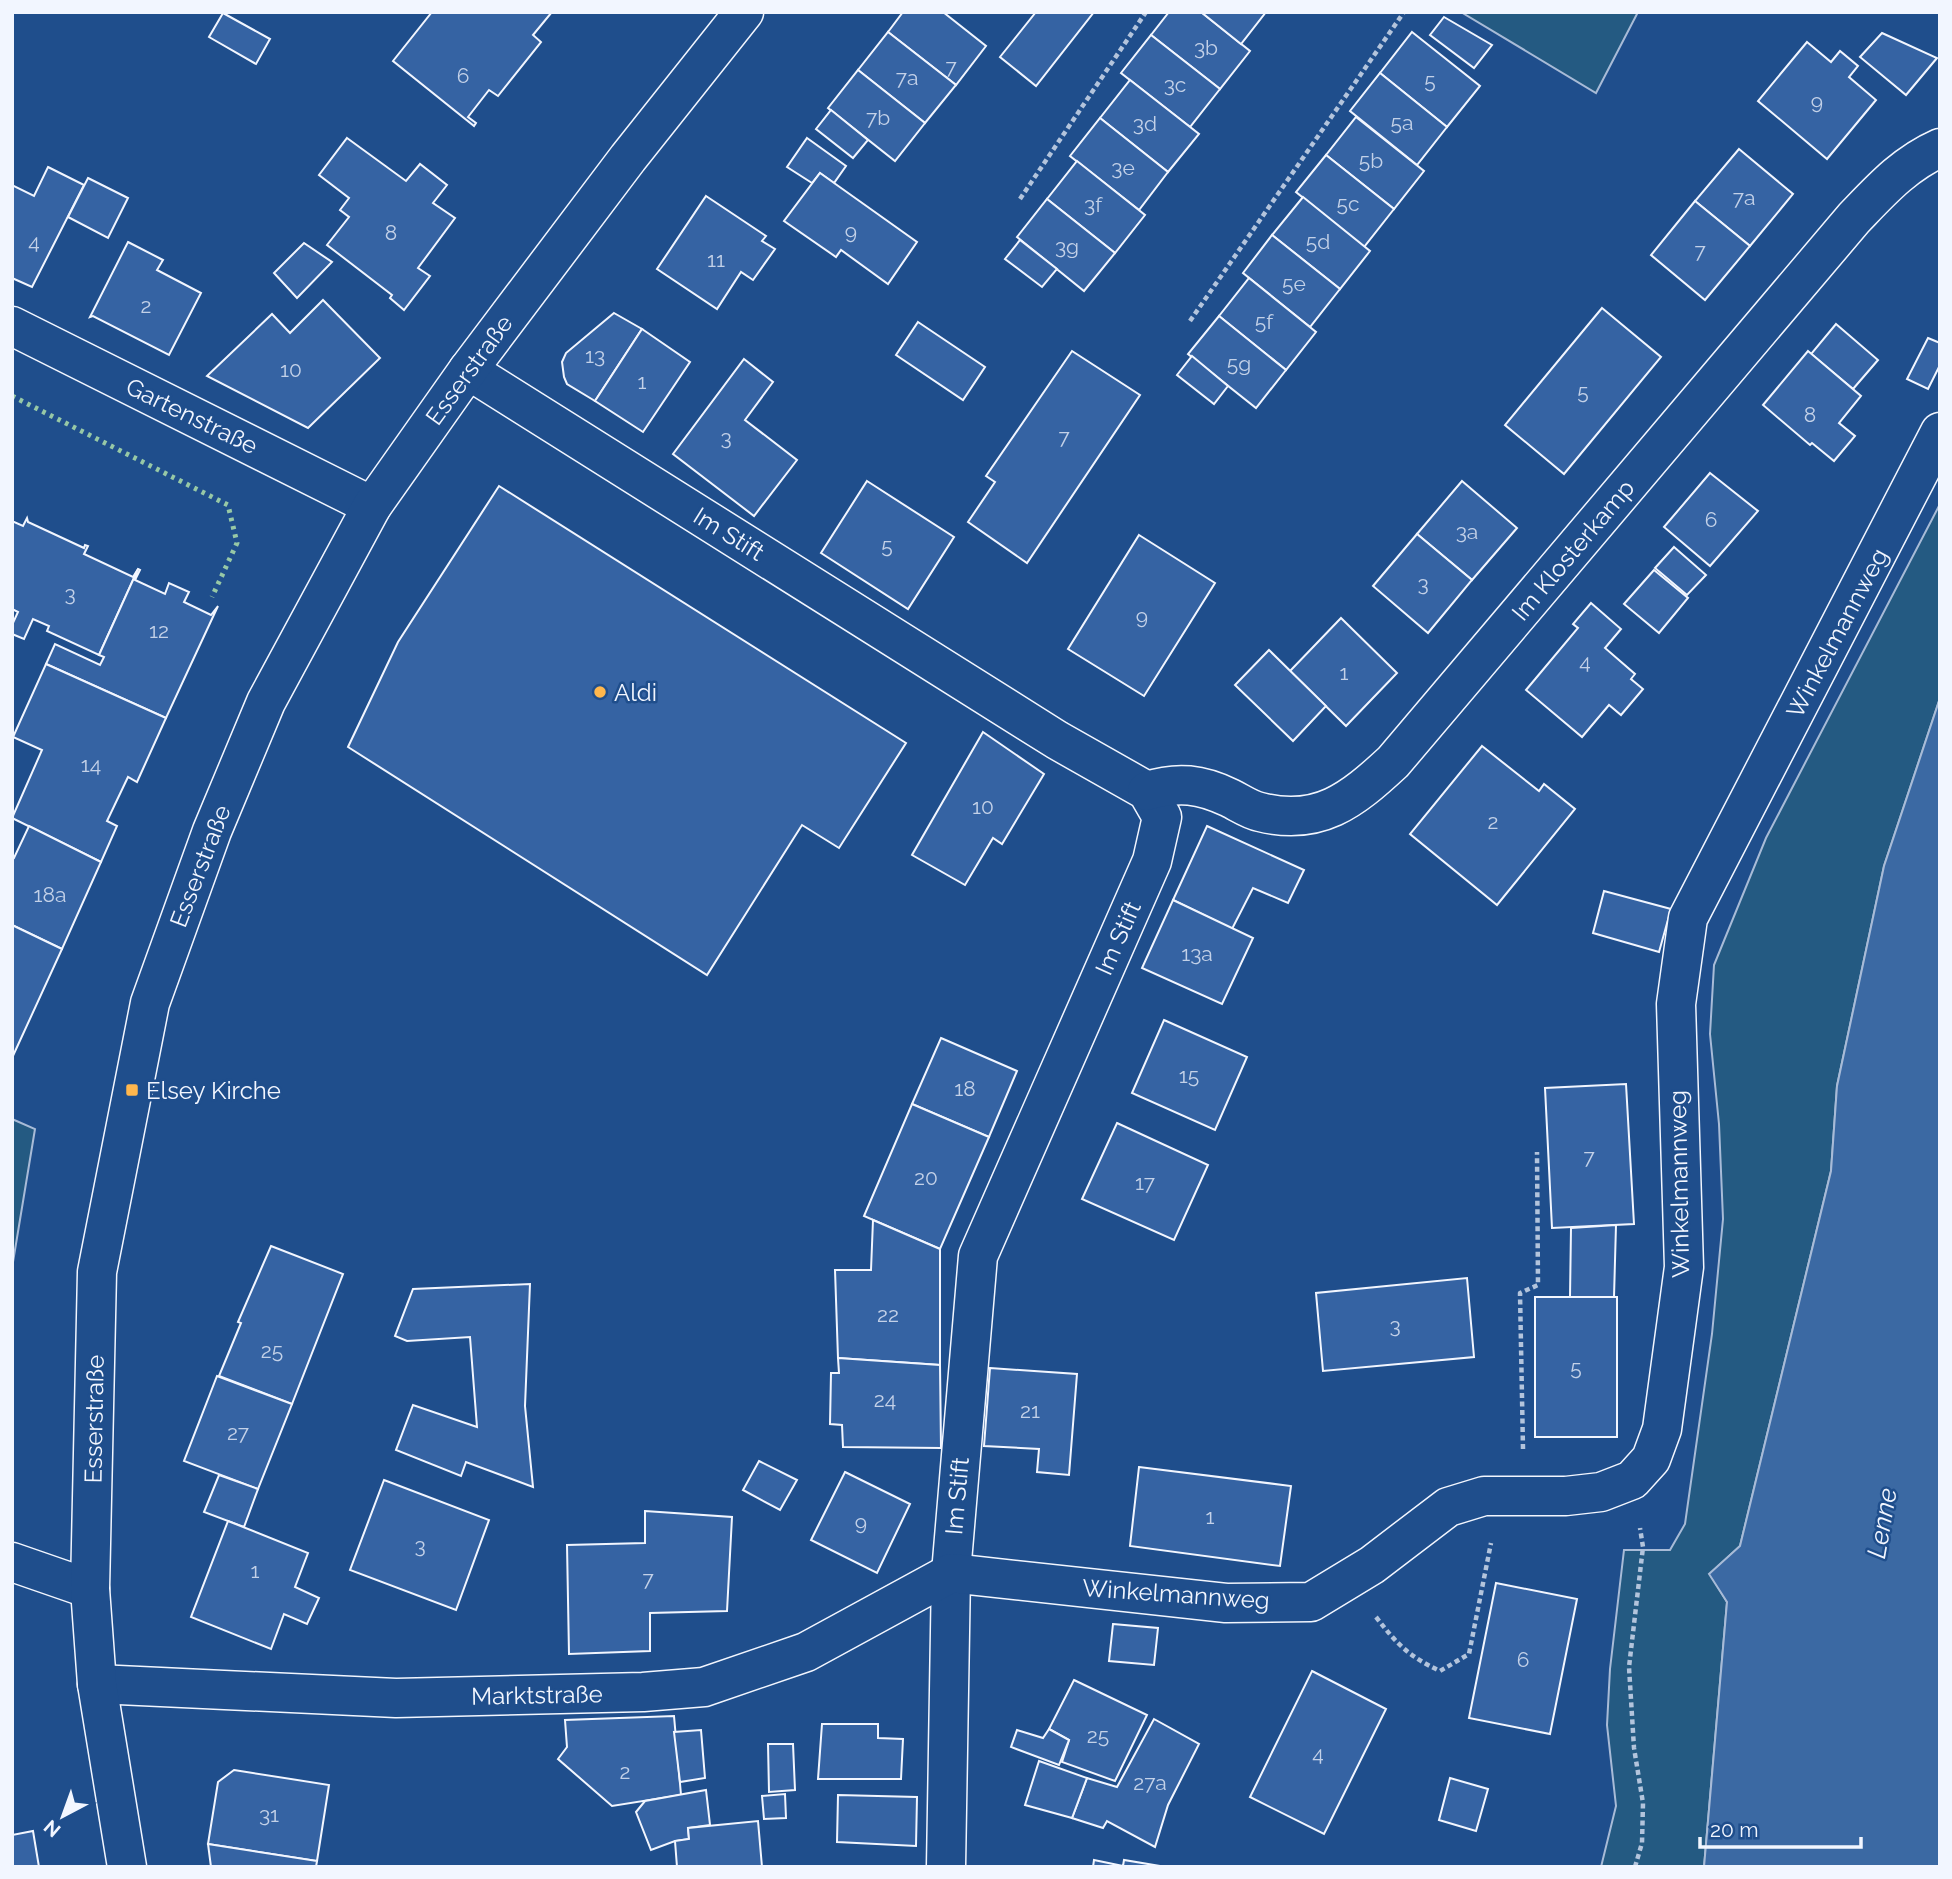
<svg xmlns="http://www.w3.org/2000/svg" width="1952" height="1879" font-family="Raleway,sans-serif">
  <style>
    .green { fill: #245a82; stroke: #a8bbd7; stroke-width: 2 }
    .water { fill: #3b69a3; stroke: #a8bbd7; stroke-width: 2 }
    .building { fill: #3563a3; stroke: #f2f6ff; stroke-width: 2 }
    .lines { fill: none; stroke-linecap: round; stroke-linejoin: round }
    .minor-casing { stroke: #f2f6ff; stroke-width: 41 }
    .secondary-casing { stroke: #f2f6ff; stroke-width: 41 }
    .path { stroke: #b3c4dc; stroke-width: 4.5; stroke-dasharray: 5 3.5; stroke-linecap: butt }
    .minor { stroke: #1f4e8c; stroke-width: 38 }
    .secondary { stroke: #1f4e8c; stroke-width: 38 }
    .hedge { stroke: #97c8a6; stroke-width: 5; stroke-dasharray: 3.5 5; stroke-linecap: butt }
    .poi-dot { fill: #ffb74d; stroke: #1f4e8c; stroke-width: 2.5 }
    .labels { text-anchor: middle; dominant-baseline: central; stroke-width: 5; stroke-linejoin: round; paint-order: stroke }
    .number-label { font-size: 21px; fill: #c3d1e8 }
    .street-label { font-size: 24px; fill: #f2f6ff; stroke: #1f4e8c }
    .poi-label { font-size: 24px; fill: #f2f6ff; stroke: #1f4e8c; text-anchor: start }
    .water-label { font-size: 26px; font-style: italic; fill: #f2f6ff; stroke: #1f4e8c }
  </style>
  <rect width="100%" height="100%" fill="#1f4e8c"/>
  <g class="green">
    <path d="M 1461,12 L 1638,12 L 1596,93 Z"/>
    <path d="M 1940,504 L 1940,698 L 1884,866 L 1837,1086 L 1831,1171 L 1740,1546 L 1710,1574 L 1727,1602 L 1704,1867 L 1601,1867 L 1616,1806 L 1607,1725 L 1610,1669 L 1624,1550 L 1670,1550 L 1685,1524 L 1712,1334 L 1723,1219 L 1719,1124 L 1710,1034 L 1714,965 L 1766,838 Z"/>
    <path d="M 12,1119 L 35,1129 L 12,1268 Z"/>
  </g>
  <path class="water" d="M 1940,698 L 1940,1867 L 1704,1867 L 1727,1602 L 1709,1574 L 1740,1546 L 1831,1171 L 1837,1086 L 1884,866 Z"/>
  <g class="building">
    <path d="M 432,12 L 552,12 L 533,35 L 541,42 L 498,96 L 489,90 L 468,117 L 476,123 L 474,126 L 393,61 Z"/>
    <path d="M 903,12 L 943,12 L 986,46 L 956,85 L 888,32 Z"/>
    <path d="M 1036,12 L 1094,12 L 1036,86 L 1000,57 Z"/>
    <path d="M 1169,12 L 1201,12 L 1250,51 L 1220,89 L 1151,35 Z"/>
    <path d="M 1201,12 L 1266,12 L 1241,44 Z"/>
    <path d="M 223,13 L 270,39 L 256,64 L 209,37 Z"/>
    <path d="M 1444,17 L 1492,45 L 1474,68 L 1430,35 Z"/>
    <path d="M 888,32 L 956,85 L 925,123 L 858,70 Z"/>
    <path d="M 1412,32 L 1480,86 L 1447,127 L 1380,73 Z"/>
    <path d="M 1882,33 L 1937,58 L 1906,95 L 1860,57 Z"/>
    <path d="M 1151,35 L 1220,89 L 1190,127 L 1121,73 Z"/>
    <path d="M 1807,42 L 1831,62 L 1840,51 L 1858,66 L 1849,77 L 1876,100 L 1827,159 L 1758,101 Z"/>
    <path d="M 858,70 L 925,123 L 895,161 L 828,108 Z"/>
    <path d="M 1380,73 L 1447,127 L 1417,165 L 1350,111 Z"/>
    <path d="M 1130,80 L 1199,134 L 1168,172 L 1100,118 Z"/>
    <path d="M 831,110 L 868,140 L 853,158 L 816,129 Z"/>
    <path d="M 1356,117 L 1424,171 L 1394,209 L 1326,155 Z"/>
    <path d="M 1100,118 L 1168,172 L 1139,210 L 1070,156 Z"/>
    <path d="M 347,138 L 406,181 L 420,164 L 447,185 L 433,203 L 455,218 L 418,268 L 430,276 L 404,310 L 390,298 L 392,295 L 327,245 L 349,217 L 340,210 L 349,198 L 319,175 Z"/>
    <path d="M 807,138 L 846,166 L 834,183 L 820,173 L 812,183 L 787,167 Z"/>
    <path d="M 1739,149 L 1793,194 L 1750,246 L 1695,201 Z"/>
    <path d="M 1326,155 L 1394,209 L 1364,247 L 1296,192 Z"/>
    <path d="M 1077,161 L 1145,215 L 1115,253 L 1047,199 Z"/>
    <path d="M 48,167 L 84,185 L 32,287 L 12,278 L 12,185 L 34,196 Z"/>
    <path d="M 820,173 L 917,242 L 888,284 L 841,250 L 836,257 L 784,221 Z"/>
    <path d="M 88,178 L 128,198 L 108,238 L 68,217 Z"/>
    <path d="M 706,196 L 766,236 L 762,241 L 775,249 L 753,280 L 741,272 L 717,309 L 657,269 Z"/>
    <path d="M 1303,197 L 1370,251 L 1340,289 L 1272,235 Z"/>
    <path d="M 1047,199 L 1115,253 L 1084,291 L 1017,237 Z"/>
    <path d="M 1695,201 L 1750,246 L 1705,300 L 1651,255 Z"/>
    <path d="M 1272,235 L 1340,289 L 1310,327 L 1243,273 Z"/>
    <path d="M 1020,240 L 1057,269 L 1042,287 L 1005,259 Z"/>
    <path d="M 128,242 L 163,260 L 157,270 L 201,293 L 169,355 L 93,316 L 90,317 Z"/>
    <path d="M 304,243 L 332,262 L 297,298 L 274,273 Z"/>
    <path d="M 1249,278 L 1316,332 L 1286,370 L 1219,316 Z"/>
    <path d="M 323,300 L 380,358 L 308,428 L 207,376 L 272,314 L 290,333 Z"/>
    <path d="M 1602,308 L 1661,357 L 1564,474 L 1505,425 Z"/>
    <path d="M 614,313 L 642,329 L 595,401 L 567,384 L 564,377 L 562,362 L 566,353 Z"/>
    <path d="M 1219,316 L 1286,370 L 1256,408 L 1188,354 Z"/>
    <path d="M 918,322 L 985,367 L 963,400 L 896,355 Z"/>
    <path d="M 1836,324 L 1878,360 L 1853,389 L 1811,354 Z"/>
    <path d="M 642,329 L 690,362 L 643,432 L 595,401 Z"/>
    <path d="M 1928,338 L 1940,343 L 1940,365 L 1928,389 L 1907,379 Z"/>
    <path d="M 1072,351 L 1140,395 L 1027,563 L 968,522 L 995,482 L 986,476 Z"/>
    <path d="M 1808,351 L 1861,396 L 1839,423 L 1855,436 L 1834,461 L 1812,443 L 1810,445 L 1763,405 Z"/>
    <path d="M 1192,356 L 1228,386 L 1214,404 L 1177,375 Z"/>
    <path d="M 744,359 L 773,382 L 745,420 L 797,460 L 754,516 L 673,454 Z"/>
    <path d="M 1710,473 L 1758,511 L 1710,566 L 1664,527 Z"/>
    <path d="M 867,481 L 954,537 L 908,609 L 821,553 Z"/>
    <path d="M 1462,481 L 1517,528 L 1472,580 L 1417,534 Z"/>
    <path d="M 499,486 L 906,743 L 839,848 L 802,825 L 707,975 L 348,747 L 398,642 Z"/>
    <path d="M 27,518 L 28,522 L 84,548 L 85,545 L 88,546 L 84,554 L 133,577 L 138,569 L 99,655 L 47,631 L 49,626 L 33,619 L 24,639 L 12,634 L 12,625 L 18,612 L 12,609 L 12,521 L 23,526 Z"/>
    <path d="M 1417,534 L 1472,580 L 1428,633 L 1373,586 Z"/>
    <path d="M 1139,535 L 1215,583 L 1144,696 L 1068,649 Z"/>
    <path d="M 1674,547 L 1706,575 L 1687,595 L 1655,568 Z"/>
    <path d="M 138,569 L 140,570 L 135,580 L 165,594 L 169,583 L 189,592 L 184,602 L 211,615 L 218,606 L 166,718 L 46,664 L 55,644 L 100,665 L 104,657 L 99,655 Z"/>
    <path d="M 1654,570 L 1688,598 L 1659,633 L 1624,604 Z"/>
    <path d="M 1591,603 L 1621,629 L 1605,648 L 1635,674 L 1631,679 L 1643,689 L 1621,715 L 1609,705 L 1582,737 L 1526,690 L 1578,628 L 1573,624 Z"/>
    <path d="M 1341,618 L 1397,673 L 1346,726 L 1290,671 Z"/>
    <path d="M 1269,650 L 1326,706 L 1293,741 L 1235,685 Z"/>
    <path d="M 46,664 L 166,718 L 137,782 L 128,777 L 107,821 L 117,826 L 101,862 L 12,818 L 42,750 L 13,737 Z"/>
    <path d="M 983,732 L 1044,774 L 1002,844 L 993,838 L 965,885 L 912,855 Z"/>
    <path d="M 1482,746 L 1539,791 L 1544,784 L 1575,809 L 1497,905 L 1410,834 Z"/>
    <path d="M 29,826 L 101,862 L 62,949 L 12,925 L 12,857 L 14,858 Z"/>
    <path d="M 1207,826 L 1304,870 L 1288,903 L 1253,888 L 1232,929 L 1173,900 Z"/>
    <path d="M 1604,891 L 1671,909 L 1659,952 L 1593,933 Z"/>
    <path d="M 1173,900 L 1253,938 L 1222,1004 L 1142,968 Z"/>
    <path d="M 12,925 L 62,949 L 12,1058 Z"/>
    <path d="M 1164,1020 L 1247,1057 L 1215,1130 L 1132,1093 Z"/>
    <path d="M 941,1038 L 1017,1071 L 989,1137 L 912,1104 Z"/>
    <path d="M 1626,1084 L 1634,1224 L 1552,1228 L 1545,1088 Z"/>
    <path d="M 912,1104 L 989,1137 L 940,1249 L 864,1216 Z"/>
    <path d="M 1117,1123 L 1208,1165 L 1174,1240 L 1082,1199 Z"/>
    <path d="M 873,1220 L 940,1249 L 940,1365 L 838,1358 L 835,1270 L 871,1270 Z"/>
    <path d="M 1616,1225 L 1614,1297 L 1570,1297 L 1571,1228 Z"/>
    <path d="M 271,1246 L 343,1274 L 292,1404 L 219,1376 L 241,1323 L 238,1322 Z"/>
    <path d="M 1467,1278 L 1474,1357 L 1323,1371 L 1316,1293 Z"/>
    <path d="M 530,1284 L 525,1406 L 533,1487 L 466,1462 L 461,1476 L 396,1450 L 413,1405 L 477,1427 L 470,1337 L 407,1341 L 395,1336 L 413,1289 Z"/>
    <rect x="1535" y="1297" width="82" height="140"/>
    <path d="M 838,1358 L 940,1365 L 941,1448 L 843,1447 L 842,1425 L 830,1424 L 831,1373 L 839,1373 Z"/>
    <path d="M 990,1368 L 1077,1374 L 1069,1475 L 1037,1472 L 1039,1449 L 984,1446 Z"/>
    <path d="M 217,1376 L 292,1404 L 258,1489 L 184,1461 Z"/>
    <path d="M 759,1461 L 797,1480 L 780,1510 L 743,1490 Z"/>
    <path d="M 1139,1467 L 1291,1486 L 1280,1566 L 1130,1546 Z"/>
    <path d="M 845,1472 L 910,1504 L 877,1573 L 811,1540 Z"/>
    <path d="M 219,1475 L 258,1489 L 244,1527 L 204,1512 Z"/>
    <path d="M 384,1480 L 489,1520 L 456,1610 L 350,1570 Z"/>
    <path d="M 645,1511 L 732,1517 L 727,1611 L 650,1613 L 650,1651 L 569,1654 L 567,1545 L 645,1543 Z"/>
    <path d="M 228,1521 L 308,1553 L 295,1587 L 319,1598 L 307,1624 L 284,1614 L 271,1649 L 191,1617 Z"/>
    <path d="M 1496,1583 L 1577,1599 L 1550,1734 L 1469,1718 Z"/>
    <path d="M 1113,1624 L 1158,1628 L 1154,1665 L 1109,1661 Z"/>
    <path d="M 1312,1671 L 1386,1709 L 1324,1834 L 1250,1797 Z"/>
    <path d="M 1074,1680 L 1147,1715 L 1115,1781 L 1062,1762 L 1069,1740 L 1049,1729 Z"/>
    <path d="M 674,1716 L 681,1795 L 612,1806 L 558,1759 L 567,1747 L 565,1720 Z"/>
    <path d="M 1154,1719 L 1199,1744 L 1168,1805 L 1155,1847 L 1107,1821 L 1103,1828 L 1072,1818 L 1087,1778 L 1117,1787 Z"/>
    <path d="M 822,1724 L 878,1724 L 878,1738 L 903,1739 L 901,1779 L 818,1779 Z"/>
    <path d="M 1049,1729 L 1069,1740 L 1059,1765 L 1011,1747 L 1017,1730 L 1043,1738 Z"/>
    <path d="M 701,1730 L 705,1778 L 680,1782 L 674,1732 Z"/>
    <path d="M 768,1744 L 793,1744 L 795,1790 L 769,1792 Z"/>
    <path d="M 1039,1761 L 1087,1778 L 1072,1818 L 1025,1805 Z"/>
    <path d="M 234,1770 L 329,1785 L 317,1861 L 208,1844 L 218,1782 Z"/>
    <path d="M 1450,1778 L 1488,1789 L 1476,1831 L 1439,1820 Z"/>
    <path d="M 706,1790 L 710,1825 L 688,1828 L 689,1839 L 675,1841 L 651,1850 L 636,1812 L 645,1801 Z"/>
    <path d="M 785,1794 L 786,1818 L 764,1819 L 762,1796 Z"/>
    <path d="M 838,1795 L 917,1797 L 916,1846 L 837,1842 Z"/>
    <path d="M 758,1821 L 762,1867 L 677,1867 L 675,1841 L 689,1839 L 688,1828 Z"/>
    <path d="M 33,1831 L 39,1867 L 12,1867 L 12,1835 Z"/>
    <path d="M 208,1844 L 317,1861 L 316,1867 L 211,1867 Z"/>
    <path d="M 1094,1860 L 1123,1866 L 1124,1860 L 1166,1867 L 1093,1867 Z"/>
  </g>
  <g class="lines">
    <g class="minor-casing">
      <g id="minor">
        <path d="M 12,326 L 372,506"/>
        <path d="M 468,370 L 1057,740 L 1147,791 L 1162,817 L 1152,861 L 978,1256 L 951,1573 L 946,1867"/>
        <path d="M 1147,791 C 1178,781 1201,784 1230,798 C 1240,803 1250,810 1260,812 C 1319,827 1352,800 1393,762 L 1854,218 C 1881,190 1904,164 1940,148"/>
        <path d="M 12,1562 L 90,1589"/>
        <path d="M 97,1684 L 396,1698 L 643,1692 L 704,1687 L 806,1652 L 951,1573 L 1226,1603 L 1311,1602 L 1372,1565 L 1448,1507 L 1484,1496 L 1566,1496 L 1601,1492 L 1632,1480 L 1651,1459 L 1662,1429 L 1684,1267 L 1676,1004 L 1688,918 L 1940,432"/>
      </g>
    </g>
    <g class="secondary-casing">
      <path id="secondary" d="M 127,1867 L 97,1684 L 90,1589 L 97,1272 L 150,1003 L 212,831 L 266,702 L 372,506 L 468,370 L 628,158 L 744,12"/>
    </g>
    <g class="path">
      <path d="M 1020,199 L 1146,12"/>
      <path d="M 1190,321 L 1404,12"/>
      <path d="M 1523,1449 L 1520,1293 L 1538,1285 L 1537,1152"/>
      <path d="M 1376,1617 C 1397,1644 1408,1656 1440,1671 L 1469,1654 L 1491,1543"/>
      <path d="M 1635,1867 L 1642,1843 L 1643,1803 L 1634,1748 L 1629,1667 L 1643,1547 L 1640,1528"/>
    </g>
    <use href="#minor" class="minor"/>
    <use href="#secondary" class="secondary"/>
    <path class="hedge" d="M 12,396 L 228,505 L 237,543 L 212,597"/>
  </g>
  <g class="poi-dot">
    <circle cx="600" cy="692" r="7"/>
    <rect x="125" y="1083" width="14" height="14" rx="3.5"/>
  </g>
  <g class="labels">
    <g class="number-label">
      <text x="1206" y="47">3b</text>
      <text x="951" y="66">7</text>
      <text x="463" y="75">6</text>
      <text x="907" y="77">7a</text>
      <text x="1430" y="80">5</text>
      <text x="1175" y="84">3c</text>
      <text x="1817" y="101">9</text>
      <text x="878" y="117">7b</text>
      <text x="1402" y="122">5a</text>
      <text x="1145" y="123">3d</text>
      <text x="1371" y="160">5b</text>
      <text x="1123" y="167">3e</text>
      <text x="1744" y="197">7a</text>
      <text x="1348" y="203">5c</text>
      <text x="1093" y="204">3f</text>
      <text x="851" y="231">9</text>
      <text x="391" y="232">8</text>
      <text x="34" y="241">4</text>
      <text x="1318" y="241">5d</text>
      <text x="1067" y="246">3g</text>
      <text x="1700" y="250">7</text>
      <text x="716" y="259">11</text>
      <text x="1294" y="283">5e</text>
      <text x="146" y="305">2</text>
      <text x="1264" y="321">5f</text>
      <text x="595" y="355">13</text>
      <text x="1239" y="363">5g</text>
      <text x="291" y="369">10</text>
      <text x="642" y="381">1</text>
      <text x="1583" y="391">5</text>
      <text x="1810" y="414">8</text>
      <text x="1064" y="436">7</text>
      <text x="726" y="437">3</text>
      <text x="1711" y="519">6</text>
      <text x="1467" y="531">3a</text>
      <text x="887" y="545">5</text>
      <text x="1423" y="583">3</text>
      <text x="70" y="593">3</text>
      <text x="1142" y="616">9</text>
      <text x="159" y="630">12</text>
      <text x="1585" y="661">4</text>
      <text x="1344" y="672">1</text>
      <text x="91" y="764">14</text>
      <text x="983" y="806">10</text>
      <text x="1493" y="821">2</text>
      <text x="50" y="894">18a</text>
      <text x="1197" y="953">13a</text>
      <text x="1189" y="1075">15</text>
      <text x="965" y="1088">18</text>
      <text x="1589" y="1156">7</text>
      <text x="926" y="1177">20</text>
      <text x="1145" y="1182">17</text>
      <text x="888" y="1314">22</text>
      <text x="1395" y="1325">3</text>
      <text x="272" y="1350">25</text>
      <text x="1576" y="1367">5</text>
      <text x="885" y="1399">24</text>
      <text x="1030" y="1410">21</text>
      <text x="238" y="1432">27</text>
      <text x="1210" y="1516">1</text>
      <text x="861" y="1522">9</text>
      <text x="420" y="1545">3</text>
      <text x="255" y="1570">1</text>
      <text x="648" y="1578">7</text>
      <text x="1523" y="1659">6</text>
      <text x="1098" y="1735">25</text>
      <text x="1318" y="1753">4</text>
      <text x="625" y="1771">2</text>
      <text x="1150" y="1782">27a</text>
      <text x="269" y="1814">31</text>
    </g>
    <g class="street-label">
      <text transform="translate(469 370) rotate(-54)">Esserstraße</text>
      <text transform="translate(192 416) rotate(26)">Gartenstraße</text>
      <text transform="translate(729 534) rotate(32)">Im Stift</text>
      <text transform="translate(1573 550) rotate(-50)">Im Klosterkamp</text>
      <text transform="translate(1837 633) rotate(-62)">Winkelmannweg</text>
      <text transform="translate(200 866) rotate(-69)">Esserstraße</text>
      <text transform="translate(1118 938) rotate(-66)">Im Stift</text>
      <text transform="translate(1679 1184) rotate(-91)">Winkelmannweg</text>
      <text transform="translate(94 1419) rotate(-89)">Esserstraße</text>
      <text transform="translate(957 1496) rotate(-85)">Im Stift</text>
      <text transform="translate(1176 1594) rotate(4)">Winkelmannweg</text>
      <text transform="translate(537 1695) rotate(-1)">Marktstraße</text>
    </g>
    <g class="poi-label">
      <text x="614" y="692">Aldi</text>
      <text x="146" y="1090">Elsey Kirche</text>
    </g>
    <g class="water-label">
      <text transform="translate(1882 1523) rotate(-80)">Lenne</text>
    </g>
  </g>
  <rect width="1952" height="1879" fill="none" stroke="#f2f6ff" stroke-width="28"/>
  <g transform="translate(63 1816) rotate(221)" stroke="#1f4e8c" stroke-width="5" paint-order="stroke">
  <path d="M0-5L12 26L0 18L-12 26Z" fill="#f2f6ff"/>
  <text y="-10" font-size="19" font-weight="bold" text-anchor="middle" fill="#f2f6ff">N</text>
  </g>
  <path d="M1700 1837v10h161v-10" fill="none" stroke="#f2f6ff" stroke-width="3.5"/>
  <text x="1710" y="1837" font-size="21" fill="#f2f6ff" stroke="#1f4e8c" stroke-width="5" paint-order="stroke">20 m</text>
</svg>
